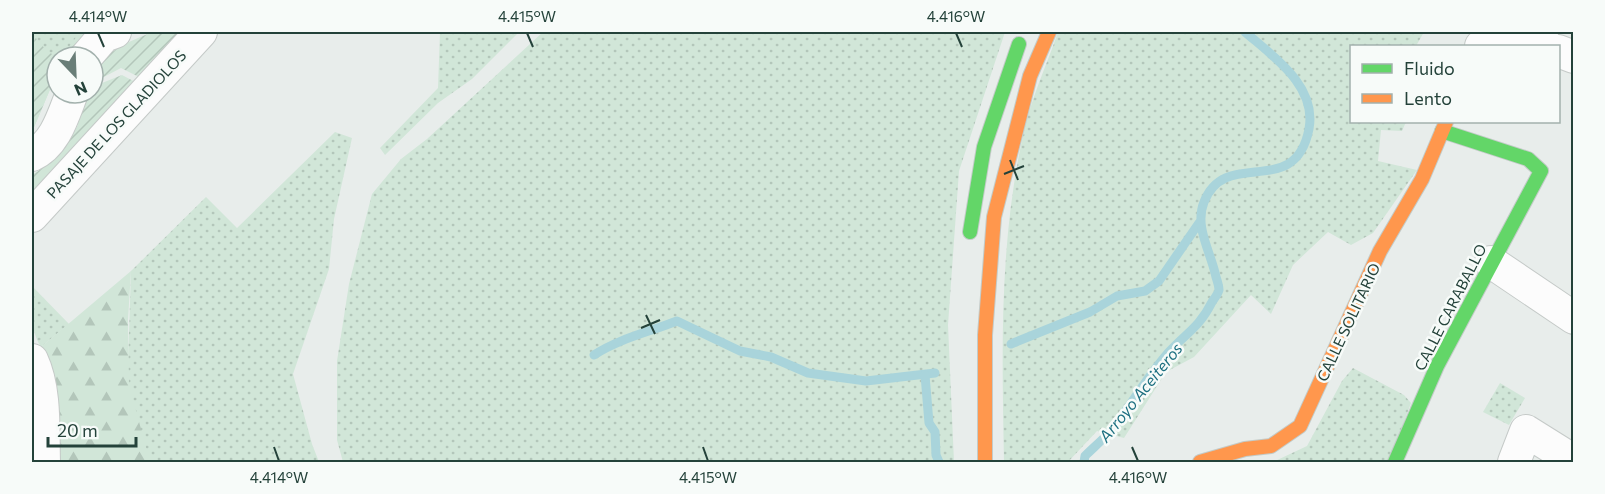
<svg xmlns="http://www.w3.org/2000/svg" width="1605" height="494" font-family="Commissioner,sans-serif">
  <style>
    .grass { fill: url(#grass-dots) }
    .forest { fill: url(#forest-firs) }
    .garden { fill: url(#garden-furrows) }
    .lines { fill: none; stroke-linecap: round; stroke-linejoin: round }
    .stream { stroke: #a9d4db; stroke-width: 9 }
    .street-casing { stroke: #c5cac8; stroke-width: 34 }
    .fast-casing { stroke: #c3cbc8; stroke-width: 16 }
    .slow-casing { stroke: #c3cbc8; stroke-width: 16 }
    .street { stroke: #fcfcfc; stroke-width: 32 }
    .fast { stroke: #63d668; stroke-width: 14 }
    .slow { stroke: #ff974d; stroke-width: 14 }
    .ticks { fill: none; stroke: #24423a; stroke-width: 2 }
    .labels { text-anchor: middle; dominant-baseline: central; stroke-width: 5; stroke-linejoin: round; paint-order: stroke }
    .street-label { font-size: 15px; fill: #24423a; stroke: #f7fbf9 }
    .water-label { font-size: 16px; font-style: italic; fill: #1c6f80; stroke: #f7fbf9 }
    .neatline { fill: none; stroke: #24423a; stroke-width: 2 }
    .ticks-label { font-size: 15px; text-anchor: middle; fill: #24423a }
  </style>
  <defs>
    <pattern id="grass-dots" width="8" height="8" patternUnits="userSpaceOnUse" patternTransform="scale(1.5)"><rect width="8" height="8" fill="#d1e6d8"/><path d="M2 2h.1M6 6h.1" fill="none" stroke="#b3c6ba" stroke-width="1.8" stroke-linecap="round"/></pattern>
    <pattern id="forest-firs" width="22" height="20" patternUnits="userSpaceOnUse" patternTransform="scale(1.5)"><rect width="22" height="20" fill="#d1e6d8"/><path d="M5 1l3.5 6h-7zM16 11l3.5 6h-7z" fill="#b3c6ba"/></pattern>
    <pattern id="garden-furrows" width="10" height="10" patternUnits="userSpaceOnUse" patternTransform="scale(1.5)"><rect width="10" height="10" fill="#d1e6d8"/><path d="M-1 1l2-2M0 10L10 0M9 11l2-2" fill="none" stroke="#b3c6ba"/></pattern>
  </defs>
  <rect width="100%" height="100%" fill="#e8edeb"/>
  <g class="grass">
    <path d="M 32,32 L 85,32 L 65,57 L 57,57 L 57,73 L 32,132 Z"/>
    <path d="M 440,32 L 519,32 L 472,79 L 438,103 L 385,155 L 380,148 L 438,88 Z"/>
    <path d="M 543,32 L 1005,32 L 959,171 L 948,325 L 954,462 L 343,462 L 337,440 L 337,361 L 349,284 L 372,194 L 401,159 L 427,139 Z"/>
    <path d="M 1058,32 L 1424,32 L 1416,46 L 1352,46 L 1352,122 L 1406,122 L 1402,131 L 1381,130 L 1378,161 L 1417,170 L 1373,233 L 1351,245 L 1328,232 L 1293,265 L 1271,314 L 1251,295 L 1194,357 L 1166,372 L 1124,438 L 1097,431 L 1068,462 L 1004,462 C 1002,352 999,249 1022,140 C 1029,103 1046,67 1058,32 Z"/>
    <path d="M 335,132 L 352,138 L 334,219 L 329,269 L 293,374 L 312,444 L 319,462 L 57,462 L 128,363 L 131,271 L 206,197 L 237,228 Z"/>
    <path d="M 32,286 L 69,324 L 41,347 C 29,328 32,307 32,286 Z"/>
    <path d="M 1353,368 L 1404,395 L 1411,403 L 1389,462 L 1273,462 L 1307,446 L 1342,381 Z"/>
    <path d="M 1500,383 L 1525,398 L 1509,425 L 1483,412 Z"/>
  </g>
  <path class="forest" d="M 131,271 L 128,320 L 129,385 L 150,462 L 57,462 L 41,347 Z"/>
  <g class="garden">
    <path d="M 76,32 L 85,32 L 65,57 L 57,57 L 57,73 L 32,132 L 32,53 L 35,37 C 43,46 49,57 62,56 L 77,36 Z"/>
    <path d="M 153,32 L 184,32 L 143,79 L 121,68 L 100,79 L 93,86 C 93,55 129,41 153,32 Z"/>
    <path d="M 122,75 L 139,84 L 32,196 L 32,175 C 52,163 66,145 78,125 L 76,123 L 87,94 L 93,93 L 102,83 Z"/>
  </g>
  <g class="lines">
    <g class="stream">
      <path d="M 1011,344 L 1090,312 L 1117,296 L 1145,291 L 1159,281 L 1199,223"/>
      <path d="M 594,355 C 618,339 649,332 677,321 L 740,351 L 771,357 L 808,373 L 866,381 L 935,373"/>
      <path d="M 925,375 L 929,423 L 935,432 L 936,455 L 939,462"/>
      <path d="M 1084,462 L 1085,456 C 1094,447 1105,438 1114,427 C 1132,403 1148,376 1168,353 C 1186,333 1199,328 1212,302 C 1214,299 1218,294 1219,290 C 1219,287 1217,280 1216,277 C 1211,252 1194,227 1204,202 C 1226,146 1295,201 1309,129 C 1317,86 1274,57 1245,32"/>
    </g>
    <g class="street-casing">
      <g id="street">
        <path d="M 1481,46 C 1503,36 1525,38 1547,46"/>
        <path d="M 1558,51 L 1574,57"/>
        <path d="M 86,57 L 104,36 L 115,32"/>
        <path d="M 32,155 C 55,145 63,116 72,93"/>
        <path d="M 32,216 L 201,32"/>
        <path d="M 1491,262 L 1574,318"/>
        <path d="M 32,360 C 46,390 43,430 44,462"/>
        <path d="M 1514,462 L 1526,431 L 1574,461"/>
      </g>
    </g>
    <g class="fast-casing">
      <g id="fast">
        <path d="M 970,232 L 984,147 L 1019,44"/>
        <path d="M 1395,462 L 1437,366 L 1541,171 L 1528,159 L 1442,131"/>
      </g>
    </g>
    <g class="slow-casing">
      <g id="slow">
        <path d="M 985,462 L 985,335 L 994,217 L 1030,76 L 1049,32"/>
        <path d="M 1200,462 L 1245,449 L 1271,446 L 1300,426 L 1380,251 L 1422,179 L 1446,122"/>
      </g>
    </g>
    <use href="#street" class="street"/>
    <use href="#fast" class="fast"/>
    <use href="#slow" class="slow"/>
  </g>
  <path class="ticks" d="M 98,33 L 104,47M 527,33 L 533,47M 956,33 L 962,47M 1010,160 L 1018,180M 1004,174 L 1024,166M 646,315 L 655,334M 641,328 L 660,320M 274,447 L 279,461M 703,447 L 708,461M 1132,447 L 1138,461"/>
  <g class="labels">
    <g class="street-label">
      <text transform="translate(116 124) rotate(-47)">PASAJE DE LOS GLADIOLOS</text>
      <text transform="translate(1450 307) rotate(-63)">CALLE CARABALLO</text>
      <text transform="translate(1348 322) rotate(-65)">CALLE SOLITARIO</text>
    </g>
    <g class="water-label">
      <text transform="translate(1140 392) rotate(-51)">Arroyo Aceiteros</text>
    </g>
  </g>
  <rect width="1605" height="494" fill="none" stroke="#f7fbf9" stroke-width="66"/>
  <rect x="1350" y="45" width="210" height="78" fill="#f7fbf9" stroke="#a3b1ad" stroke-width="1.5"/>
  <rect x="1362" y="64" width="30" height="9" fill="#63d668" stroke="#a3b1ad" stroke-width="1.5"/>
  <text x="1404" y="75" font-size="18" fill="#24423a">Fluido</text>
  <rect x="1362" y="94" width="30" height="9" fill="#ff974d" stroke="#a3b1ad" stroke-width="1.5"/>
  <text x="1404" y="105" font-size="18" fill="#24423a">Lento</text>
  <g transform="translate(75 75) rotate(157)"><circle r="28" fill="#f7fbf9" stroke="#a3b1ad" stroke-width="1.5"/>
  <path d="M0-4.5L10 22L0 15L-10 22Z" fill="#697e78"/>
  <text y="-9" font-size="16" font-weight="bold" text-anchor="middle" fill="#24423a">N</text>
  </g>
  <path d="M48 437v9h88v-9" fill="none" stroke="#24423a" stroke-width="3"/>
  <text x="57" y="437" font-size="18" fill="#24423a" stroke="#f7fbf9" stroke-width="4.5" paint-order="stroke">20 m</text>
  <rect x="33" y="33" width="1539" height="428" class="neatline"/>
  <g class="ticks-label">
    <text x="98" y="22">4.414°W</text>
    <text x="527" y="22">4.415°W</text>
    <text x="956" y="22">4.416°W</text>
    <text x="279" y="483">4.414°W</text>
    <text x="708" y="483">4.415°W</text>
    <text x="1138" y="483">4.416°W</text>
  </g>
</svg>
